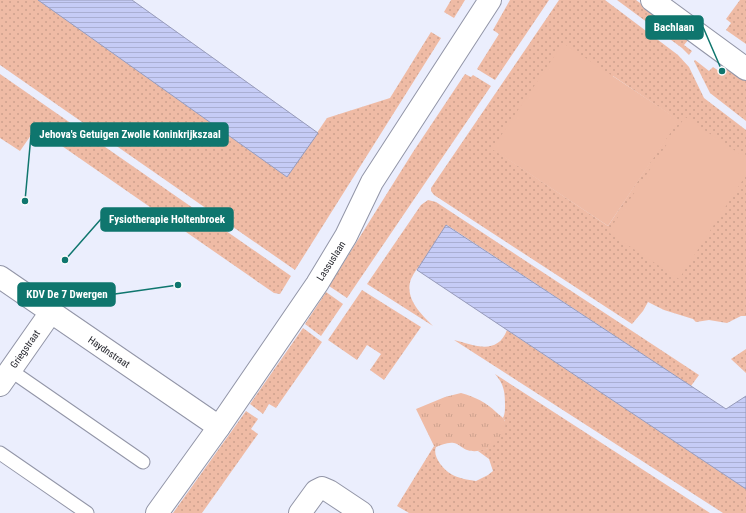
<svg xmlns="http://www.w3.org/2000/svg" width="746" height="513" font-family="'Roboto Condensed',sans-serif">
  <style>
    .grass { fill: url(#grass-dots); fill-rule: evenodd }
    .park { fill: url(#park-tufts) }
    .pitch { fill: #efbba5 }
    .water { fill: url(#water-rules); stroke: #969aba }
    .lines { fill: none; stroke-linecap: round; stroke-linejoin: round }
    .lane-casing { stroke: #9295a7; stroke-width: 15 }
    .street-casing { stroke: #9295a7; stroke-width: 24 }
    .secondary-casing { stroke: #9295a7; stroke-width: 24 }
    .lane { stroke: #fff; stroke-width: 13 }
    .street { stroke: #fff; stroke-width: 22 }
    .secondary { stroke: #fff; stroke-width: 22 }
    .labels { text-anchor: middle; dominant-baseline: central; stroke-width: 3; stroke-linejoin: round; paint-order: stroke }
    .street-label { font-size: 10px; fill: #26272e; stroke: #fff }
    .leader { fill: none; stroke: #0f766e; stroke-width: 1.5 }
    .callout-dot { fill: #0f766e; stroke: #fff; stroke-width: 1.5 }
    .callout { fill: #0f766e; stroke: #0f766e; stroke-width: 1.5 }
    .callout-label { font-size: 11px; text-anchor: middle; font-weight: bold; fill: #fff }
  </style>
  <defs>
    <pattern id="grass-dots" width="8" height="8" patternUnits="userSpaceOnUse"><rect width="8" height="8" fill="#efbba5"/><path d="M2 2h.1M6 6h.1" fill="none" stroke="#cda18e" stroke-width="1.8" stroke-linecap="round"/></pattern>
    <pattern id="park-tufts" width="24" height="20" patternUnits="userSpaceOnUse"><rect width="24" height="20" fill="#efbba5"/><path d="M3 7l-1-3M5 7V3M7 7l1-3M15 17l-1-3M17 17v-4M19 17l1-3" fill="none" stroke="#cda18e"/></pattern>
    <pattern id="water-rules" width="6" height="5" patternUnits="userSpaceOnUse"><rect width="6" height="5" fill="#c6ccf6"/><path d="M0 2.5h6" fill="none" stroke="#aaafd3"/></pattern>
  </defs>
  <rect width="100%" height="100%" fill="#ebeefd"/>
  <g class="grass">
    <path d="M 0,0 L 38,0 L 287,177 L 327,118 L 390,98 L 431,32 L 441,38 L 295,270 L 0,65 Z"/>
    <path d="M 451,0 L 465,0 L 454,18 L 444,12 Z"/>
    <path d="M 510,0 L 549,0 L 495,80 L 477,69 L 499,34 L 493,30 Z"/>
    <path d="M 559,0 L 605,0 L 678,55 L 689,67 L 704,98 L 746,130 L 746,316 L 741,316 L 727,323 L 709,320 L 696,322 L 693,319 L 664,310 L 648,302 L 643,311 L 632,324 L 434,195 L 431,191 L 431,188 ZM 613,76 L 678,120 L 608,226 L 493,149 Z"/>
    <path d="M 617,0 L 636,0 L 689,39 L 684,45 L 692,51 L 689,55 L 682,48 Z"/>
    <path d="M 740,0 L 746,0 L 746,44 L 726,30 L 731,23 L 726,19 Z"/>
    <path d="M 695,60 L 709,71 L 713,67 L 722,73 L 727,67 L 746,81 L 746,121 L 710,93 L 694,61 Z"/>
    <path d="M 0,74 L 291,276 L 280,294 L 274,293 L 36,128 L 20,151 L 0,138 Z"/>
    <path d="M 465,74 L 471,77 L 473,75 L 491,86 L 347,298 L 329,286 L 413,152 Z"/>
    <path d="M 428,200 L 436,202 L 699,375 L 691,386 L 447,225 C 439,235 432,247 425,258 C 420,265 414,272 411,279 C 404,298 421,314 433,326 L 367,284 L 421,205 Z"/>
    <path d="M 362,290 L 421,327 L 384,380 L 370,370 L 381,354 L 367,345 L 357,360 L 328,340 Z"/>
    <path d="M 326,292 L 343,304 L 321,336 L 305,324 Z"/>
    <path d="M 303,328 L 322,342 L 276,408 L 269,404 L 263,414 L 250,404 Z"/>
    <path d="M 507,330 L 746,489 L 746,513 L 723,513 L 454,340 C 474,345 497,356 507,330 Z"/>
    <path d="M 746,349 L 746,373 L 731,359 Z"/>
    <path d="M 495,374 L 710,513 L 409,513 L 397,506 L 434,446 L 436,447 C 432,456 443,469 451,474 C 458,478 468,480 476,481 L 488,475 L 493,471 L 489,459 L 478,451 L 488,448 L 505,421 L 503,418 C 505,414 505,410 505,405 C 505,392 504,384 495,374 Z"/>
    <path d="M 246,411 L 258,419 L 251,429 L 258,434 L 202,513 L 173,513 Z"/>
  </g>
  <path class="park" d="M 461,393 C 475,397 486,402 496,412 C 498,414 501,416 503,418 C 510,426 500,439 494,445 C 487,450 475,453 467,450 C 462,448 459,444 454,443 C 447,442 442,445 436,447 L 434,446 L 416,409 L 445,397 Z"/>
  <g class="pitch">
    <path d="M 563,43 L 679,120 L 608,226 L 492,149 Z"/>
    <path d="M 685,117 L 746,158 L 746,175 L 679,279 L 608,232 Z"/>
  </g>
  <g class="water">
    <path d="M 38,0 L 132,0 L 318,133 L 287,177 Z"/>
    <path d="M 446,225 L 726,409 L 746,396 L 746,489 L 417,270 Z"/>
  </g>
  <g class="lines">
    <g class="lane-casing">
      <g id="lane">
        <path d="M 10,370 L 143,462"/>
        <path d="M 0,453 L 87,513"/>
      </g>
    </g>
    <g class="street-casing">
      <g id="street">
        <path d="M 0,277 L 219,427"/>
        <path d="M 0,385 L 51,312"/>
        <path d="M 300,513 L 316,491 L 322,488 L 329,491 L 362,513"/>
      </g>
    </g>
    <g class="secondary-casing">
      <g id="secondary">
        <path d="M 652,0 L 746,69"/>
        <path d="M 157,513 L 219,427 L 317,284 L 346,236 L 372,182 L 490,0"/>
      </g>
    </g>
    <use href="#lane" class="lane"/>
    <use href="#street" class="street"/>
    <use href="#secondary" class="secondary"/>
  </g>
  <g class="labels">
    <g class="street-label">
      <text transform="translate(331 261) rotate(-58)">Lassuslaan</text>
      <text transform="translate(25 349) rotate(-55)">Griegstraat</text>
      <text transform="translate(109 352) rotate(34)">Haydnstraat</text>
    </g>
  </g>
  <path class="leader" d="M722 71L703 27M25 201L31 135M65 260L101 219M178 285L115 294"/>
  <g class="callout-dot">
    <circle cx="722" cy="71" r="4"/>
    <circle cx="25" cy="201" r="4"/>
    <circle cx="65" cy="260" r="4"/>
    <circle cx="178" cy="285" r="4"/>
  </g>
  <g class="callout">
    <rect x="646" y="16" width="57" height="23" rx="4"/>
    <rect x="31" y="123" width="197" height="23" rx="4"/>
    <rect x="101" y="208" width="132" height="23" rx="4"/>
    <rect x="18" y="283" width="97" height="23" rx="4"/>
  </g>
  <g class="callout-label">
    <text x="674" y="31">Bachlaan</text>
    <text x="130" y="138">Jehova's Getuigen Zwolle Koninkrijkszaal</text>
    <text x="167" y="223">Fysiotherapie Holtenbroek</text>
    <text x="67" y="298">KDV De 7 Dwergen</text>
  </g>
</svg>
